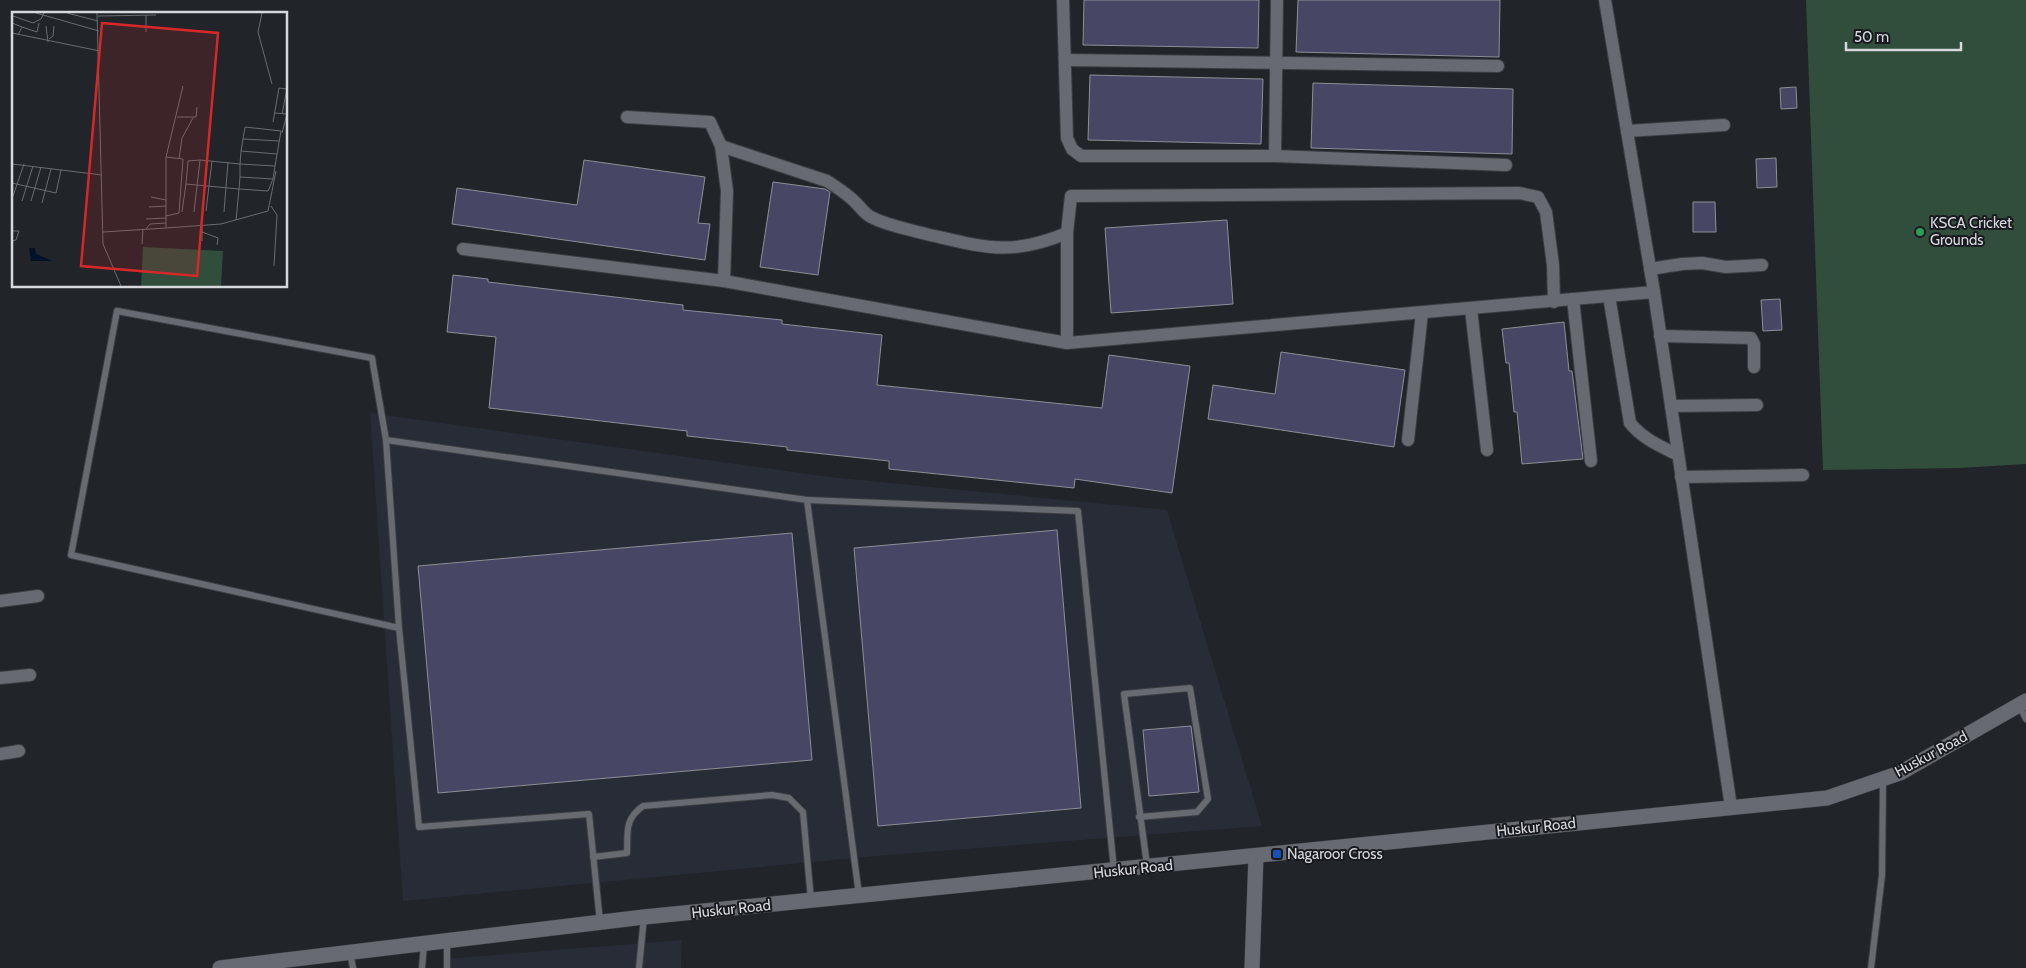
<svg xmlns="http://www.w3.org/2000/svg" width="2026" height="968" font-family="Cabin,sans-serif">
  <style>
    .built { fill: #272c36 }
    .green { fill: #314d3c }
    .building { fill: #474765; stroke: #8e8e96 }
    .lines { fill: none; stroke-linecap: round; stroke-linejoin: round }
    .lane-casing { stroke: #3c3e42; stroke-width: 8 }
    .street-casing { stroke: #3c3e42; stroke-width: 14 }
    .secondary-casing { stroke: #3c3e42; stroke-width: 16 }
    .lane { stroke: #676a70; stroke-width: 6 }
    .street { stroke: #676a70; stroke-width: 12 }
    .secondary { stroke: #676a70; stroke-width: 15 }
    .leisure-dot { fill: #2e9e5b; stroke: #181a1f; stroke-width: 2 }
    .transit-dot { fill: #1a4fb4; stroke: #181a1f; stroke-width: 2 }
    .labels { text-anchor: middle; dominant-baseline: central; stroke-width: 4; stroke-linejoin: round; paint-order: stroke }
    .poi-label { font-size: 15px; fill: #d6d8dc; stroke: #181a1f; text-anchor: start }
    .street-label { font-size: 15px; fill: #d6d8dc; stroke: #181a1f }
    .inset-road { fill: none; stroke: #696c71; stroke-width: 1 }
    .view { fill: #d62828; fill-opacity: 0.15; stroke: #d62828; stroke-width: 2.5 }
    .inset-edge { fill: none; stroke: #d6d8dc; stroke-width: 2.5 }
  </style>
  <rect width="100%" height="100%" fill="#212429"/>
  <g class="built">
    <path d="M 370,413 L 830,477 L 1167,510 L 1262,826 L 876,856 L 403,901 Z"/>
    <path d="M 682,940 L 681,968 L 443,968 L 443,959 Z"/>
  </g>
  <path class="green" d="M 1806,0 L 2026,0 L 2026,464 L 1960,468 L 1823,470 Z"/>
  <g class="building">
    <path d="M 1084,0 L 1259,0 L 1258,48 L 1083,45 Z"/>
    <path d="M 1298,0 L 1500,0 L 1499,57 L 1296,52 Z"/>
    <path d="M 1090,75 L 1263,79 L 1261,144 L 1088,140 Z"/>
    <path d="M 1313,83 L 1513,89 L 1512,154 L 1311,148 Z"/>
    <path d="M 1796,87 L 1797,108 L 1781,109 L 1780,88 Z"/>
    <path d="M 1776,158 L 1777,187 L 1757,188 L 1756,159 Z"/>
    <path d="M 584,160 L 705,177 L 698,223 L 710,224 L 705,260 L 452,224 L 457,188 L 577,205 Z"/>
    <path d="M 773,182 L 825,189 L 830,192 L 818,275 L 760,267 Z"/>
    <path d="M 1693,202 L 1715,202 L 1716,232 L 1693,232 Z"/>
    <path d="M 1227,220 L 1233,304 L 1111,313 L 1105,228 Z"/>
    <path d="M 453,275 L 488,279 L 488,282 L 683,305 L 683,310 L 782,320 L 782,324 L 882,335 L 877,385 L 1102,408 L 1109,355 L 1190,366 L 1172,493 L 1075,479 L 1074,488 L 889,469 L 889,461 L 787,450 L 787,447 L 687,436 L 687,431 L 489,408 L 496,337 L 447,332 Z"/>
    <path d="M 1780,299 L 1782,330 L 1763,331 L 1761,300 Z"/>
    <path d="M 1564,322 L 1569,371 L 1572,371 L 1583,459 L 1522,464 L 1517,412 L 1514,412 L 1509,363 L 1506,363 L 1502,329 Z"/>
    <path d="M 1281,352 L 1405,370 L 1394,447 L 1208,419 L 1213,385 L 1275,394 Z"/>
    <path d="M 1057,530 L 1081,808 L 878,826 L 854,548 Z"/>
    <path d="M 792,533 L 812,760 L 438,793 L 418,566 Z"/>
    <path d="M 1191,726 L 1199,792 L 1149,796 L 1143,730 Z"/>
  </g>
  <g class="lines">
    <g class="lane-casing">
      <g id="lane">
        <path d="M 386,440 L 807,500 L 859,895"/>
        <path d="M 807,500 L 1078,511 L 1114,870"/>
        <path d="M 399,628 L 386,440 L 372,358 L 117,311 L 71,555 L 399,628 L 419,827 L 589,814 L 600,922"/>
        <path d="M 2019,705 L 2026,719"/>
        <path d="M 1139,817 L 1197,812 L 1208,799 L 1190,688 L 1124,694 L 1147,865"/>
        <path d="M 593,857 L 627,853 C 628,831 624,820 643,806 L 772,795 L 789,798 L 803,812 L 811,900"/>
        <path d="M 447,942 L 447,968"/>
        <path d="M 350,952 L 353,968"/>
        <path d="M 422,968 L 424,944"/>
        <path d="M 639,968 L 644,917"/>
        <path d="M 1871,968 L 1882,875 L 1883,780"/>
      </g>
    </g>
    <g class="street-casing">
      <g id="street">
        <path d="M 1063,0 L 1067,138 L 1072,149 L 1081,156 L 1275,156 L 1277,0"/>
        <path d="M 1605,0 L 1654,292"/>
        <path d="M 1065,60 L 1498,66"/>
        <path d="M 627,117 L 710,122 L 721,146 L 727,191 L 724,281"/>
        <path d="M 1627,131 L 1724,125"/>
        <path d="M 721,146 L 827,181 C 838,188 849,195 857,204 C 862,209 865,214 871,217 C 888,226 908,229 926,234 C 983,247 1010,257 1067,233"/>
        <path d="M 1275,156 L 1506,165"/>
        <path d="M 463,249 L 724,281 L 1067,343 L 1067,233 L 1071,196 L 1519,193 L 1538,197 L 1546,212 L 1553,265 L 1554,302"/>
        <path d="M 1650,269 L 1682,264 L 1702,263 L 1726,267 L 1762,265"/>
        <path d="M 1609,296 L 1630,423 C 1643,439 1660,446 1678,455"/>
        <path d="M 1573,299 L 1591,461"/>
        <path d="M 1471,309 L 1487,450"/>
        <path d="M 1660,336 L 1751,338 L 1754,344 L 1754,367"/>
        <path d="M 1067,343 L 1654,292 L 1731,807"/>
        <path d="M 1671,406 L 1757,405"/>
        <path d="M 1408,440 L 1422,313"/>
        <path d="M 1681,477 L 1803,475"/>
        <path d="M 0,601 L 38,596"/>
        <path d="M 0,678 L 30,675"/>
        <path d="M 0,754 L 19,751"/>
      </g>
    </g>
    <g class="secondary-casing">
      <g id="secondary">
        <path d="M 220,968 L 644,917 L 1827,798 L 1900,773 L 2026,701"/>
        <path d="M 1252,968 L 1256,856"/>
      </g>
    </g>
    <use href="#lane" class="lane"/>
    <use href="#street" class="street"/>
    <use href="#secondary" class="secondary"/>
  </g>
  <circle class="leisure-dot" cx="1920" cy="232" r="5"/>
  <rect class="transit-dot" x="1272" y="849" width="10" height="10" rx="2.5"/>
  <g class="labels">
    <g class="poi-label">
      <text x="1930" y="223">KSCA Cricket<tspan x="1930" dy="17">Grounds</tspan></text>
      <text x="1287" y="854">Nagaroor Cross</text>
    </g>
    <g class="street-label">
      <text transform="translate(1931 754) rotate(-28)">Huskur Road</text>
      <text transform="translate(1536 827) rotate(-6)">Huskur Road</text>
      <text transform="translate(1133 869) rotate(-6)">Huskur Road</text>
      <text transform="translate(731 909) rotate(-6)">Huskur Road</text>
    </g>
  </g>
  <g transform="translate(12 12)">
    <rect width="275" height="275" fill="#212429"/>
    <path d="M 131,235 L 211,239 L 209,274 L 129,274 Z" fill="#314d3c"/>
    <path d="M 17,236 L 23,236 L 24,242 L 41,249 L 19,249 Z" fill="#021328"/>
    <path class="inset-road" d="M 24,1 L 87,19M 55,1 L 86,9M 85,1 L 91,232 L 109,274M 250,1 L 246,20 L 260,72M 134,3 L 134,20M 1,4 L 21,11 L 29,7 L 32,1M 86,4 L 144,3M 0,11 L 10,15 L 6,23M 34,14 L 36,30M 10,15 L 25,20 L 27,11M 0,21 L 88,39M 37,27 L 41,24 L 42,14M 262,101 L 275,102 L 270,121M 165,105 L 184,105 L 185,95M 261,110 L 267,76 L 275,77 L 270,102M 231,127 L 267,129M 229,139 L 265,142M 167,147 L 170,126 L 181,106M 0,152 L 90,163M 228,165 L 261,167M 0,171 L 44,181 L 49,158M 1,184 L 12,152M 139,185 L 154,188M 10,189 L 21,154M 19,189 L 29,155M 30,191 L 39,157M 259,194 L 265,203 L 262,254M 137,195 L 154,194M 194,199 L 200,149M 170,200 L 174,172M 182,200 L 188,148M 212,200 L 216,150M 154,204 L 167,201 L 171,147 L 154,145 L 171,74M 134,207 L 154,206M 224,208 L 225,198 L 227,177 L 228,165 L 228,152 L 229,139 L 233,115 L 269,119 L 263,154 L 261,167 L 256,179 L 227,177 L 174,172 L 176,149 L 188,148 L 228,152 L 263,154M 154,216 L 209,212 L 256,199 L 264,159M 134,217 L 138,212 L 154,211M 0,219 L 7,219 L 4,228 L 0,229M 91,220 L 154,216 L 154,145M 190,220 L 206,226 L 205,233M 190,229 L 190,213M 130,232 L 131,217"/>
    <path class="view" d="M 90,11 L 206,21 L 185,264 L 69,254 Z"/>
    <rect width="275" height="275" class="inset-edge"/>
  </g>
  <path d="M1846 42v8h115v-8" fill="none" stroke="#d6d8dc" stroke-width="2.5"/>
  <text x="1854" y="42" font-size="15" fill="#d6d8dc" stroke="#181a1f" stroke-width="4" paint-order="stroke">50 m</text>
</svg>
